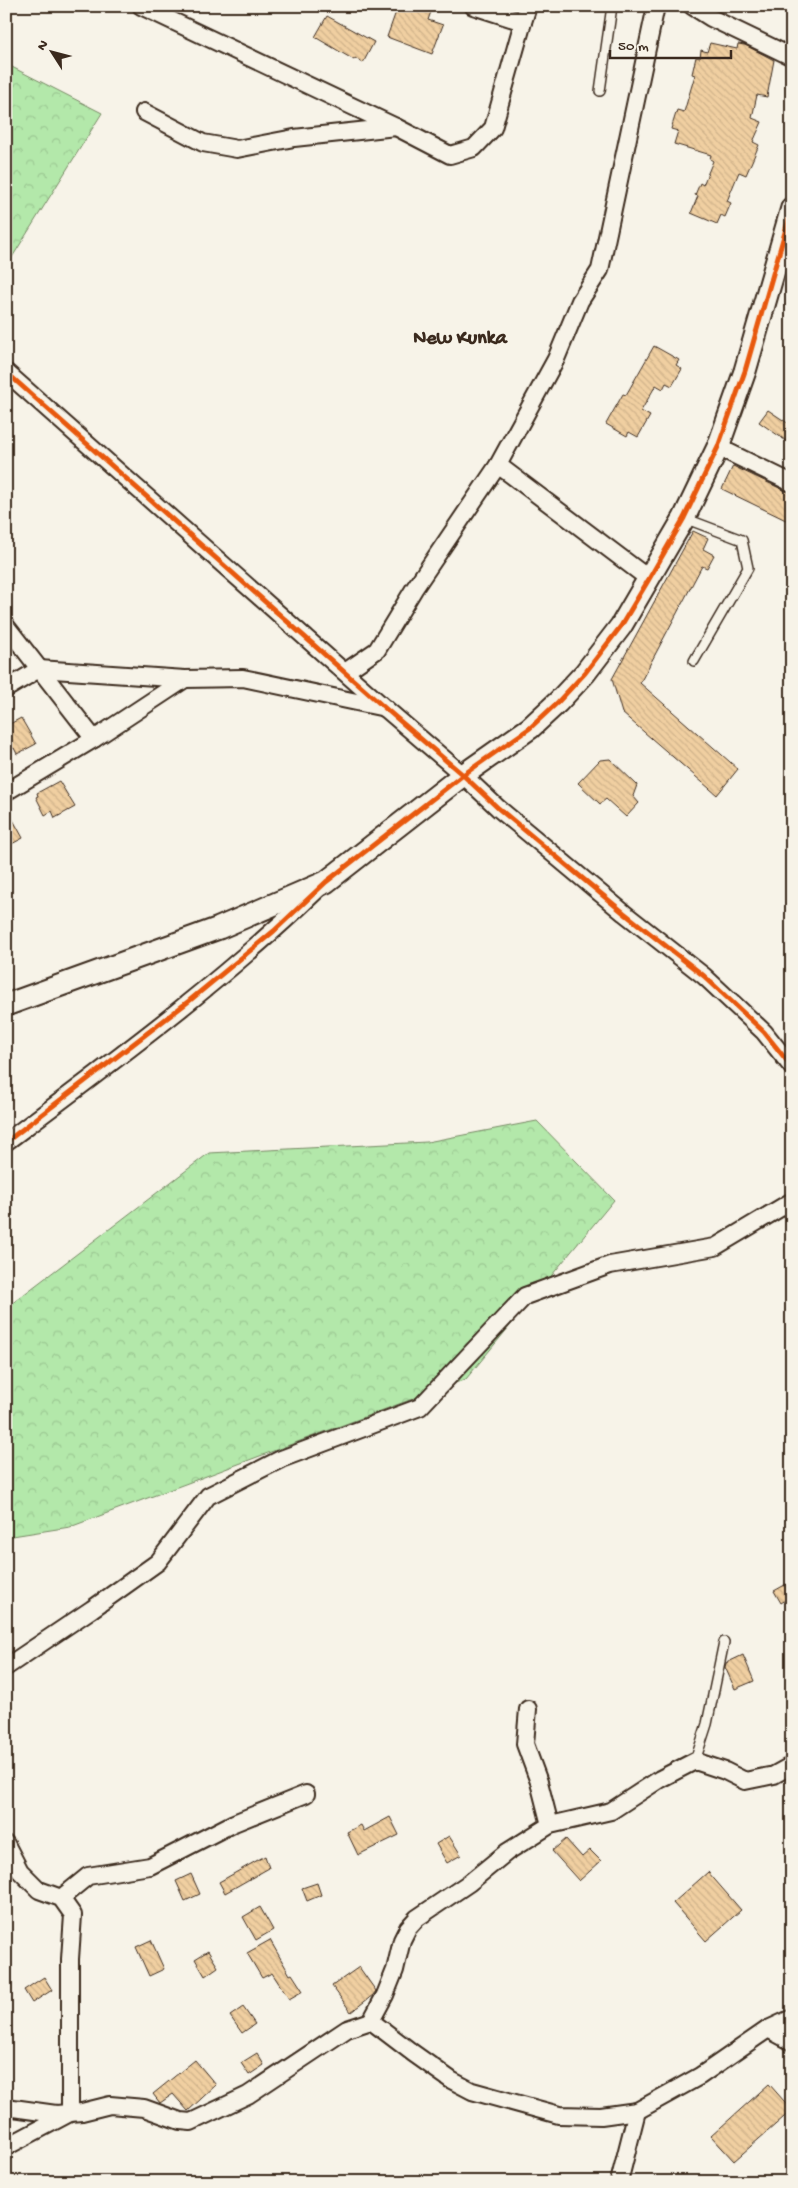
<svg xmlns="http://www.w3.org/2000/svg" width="798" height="2188" font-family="'Gochi Hand',sans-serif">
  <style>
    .forest { fill: url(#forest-crowns); stroke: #778964 }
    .building { fill: url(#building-back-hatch); stroke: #3b2a1e }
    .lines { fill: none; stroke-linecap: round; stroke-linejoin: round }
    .service-casing { stroke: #3b2a1e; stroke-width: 12 }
    .minor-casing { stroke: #3b2a1e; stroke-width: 20 }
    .tertiary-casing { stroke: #3b2a1e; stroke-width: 25 }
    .service { stroke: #f7f3e8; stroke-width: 9 }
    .minor { stroke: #f7f3e8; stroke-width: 16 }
    .tertiary { stroke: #f7f3e8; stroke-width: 21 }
    .cycleway-casing { stroke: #f7f3e8; stroke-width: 8 }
    .cycleway { stroke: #e8590c; stroke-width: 5 }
    .labels { text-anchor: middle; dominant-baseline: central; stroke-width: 5; stroke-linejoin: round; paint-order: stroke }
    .district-label { font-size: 20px; font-weight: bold; fill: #3b2a1e; stroke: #f7f3e8 }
  </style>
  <defs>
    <pattern id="forest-crowns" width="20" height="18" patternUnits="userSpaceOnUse" patternTransform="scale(1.25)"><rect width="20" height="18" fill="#b3e8aa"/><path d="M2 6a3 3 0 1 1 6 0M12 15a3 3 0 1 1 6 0" fill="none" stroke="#9bc792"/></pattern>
    <pattern id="building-back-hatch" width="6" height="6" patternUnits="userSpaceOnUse" patternTransform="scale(1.25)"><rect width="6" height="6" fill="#f0cfa1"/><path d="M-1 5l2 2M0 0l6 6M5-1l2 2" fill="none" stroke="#cfb28a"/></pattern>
  </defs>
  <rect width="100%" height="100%" fill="#f7f3e8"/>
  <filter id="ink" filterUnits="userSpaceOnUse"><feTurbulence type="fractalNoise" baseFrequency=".02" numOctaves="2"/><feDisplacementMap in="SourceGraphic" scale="10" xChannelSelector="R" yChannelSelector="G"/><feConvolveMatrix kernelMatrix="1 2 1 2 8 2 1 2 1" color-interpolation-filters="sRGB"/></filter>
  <g filter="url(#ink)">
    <g class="forest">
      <path d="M 6,64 L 102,113 L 6,267 Z"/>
      <path d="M 537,1121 L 614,1200 L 466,1379 L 70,1527 L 6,1537 L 6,1308 L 209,1153 L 427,1142 Z"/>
    </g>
    <g class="building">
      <path d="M 404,6 L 433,6 L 428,20 L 443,25 L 432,54 L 387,37 L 397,9 L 402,10 Z"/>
      <path d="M 327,16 L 374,42 L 363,63 L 355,58 L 354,60 L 315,37 Z"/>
      <path d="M 710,43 L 737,49 L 738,44 L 745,45 L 774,60 L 767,97 L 757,95 L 752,118 L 762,122 L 753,142 L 759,145 L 746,175 L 739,172 L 727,201 L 731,203 L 725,217 L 721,215 L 717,224 L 691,213 L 698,196 L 695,195 L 700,183 L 703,185 L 713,161 L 710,159 L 711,155 L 674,144 L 678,131 L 671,129 L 677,110 L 684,112 L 695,75 L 692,74 L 696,57 L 700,58 L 701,50 L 707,52 Z"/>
      <path d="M 654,346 L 679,360 L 676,365 L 682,369 L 672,386 L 666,383 L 663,389 L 656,385 L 641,411 L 650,416 L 638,437 L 629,432 L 627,436 L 606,424 L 623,394 L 626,395 Z"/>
      <path d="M 768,410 L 792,426 L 792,445 L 759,422 Z"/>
      <path d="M 733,466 L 792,494 L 792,523 L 722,489 Z"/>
      <path d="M 693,531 L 708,538 L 703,549 L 714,555 L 707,568 L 702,566 L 640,683 L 738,769 L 717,795 L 622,713 L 612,679 Z"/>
      <path d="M 21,718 L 36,744 L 17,754 L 14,748 L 6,752 L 6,726 Z"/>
      <path d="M 610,759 L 637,785 L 633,796 L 639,803 L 626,817 L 606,799 L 600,804 L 578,783 L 600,760 Z"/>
      <path d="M 59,781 L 75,807 L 55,818 L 52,811 L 45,815 L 36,797 L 38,796 L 37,793 Z"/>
      <path d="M 6,807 L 23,838 L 6,847 Z"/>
      <path d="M 792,1581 L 792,1596 L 781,1603 L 774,1591 Z"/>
      <path d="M 743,1655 L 754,1681 L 735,1689 L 725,1667 L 726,1663 Z"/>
      <path d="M 390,1817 L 399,1835 L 358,1855 L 347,1832 L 361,1825 L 364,1831 Z"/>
      <path d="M 449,1836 L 461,1855 L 447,1863 L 436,1844 Z"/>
      <path d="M 566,1839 L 582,1857 L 590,1850 L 601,1861 L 579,1881 L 552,1851 Z"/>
      <path d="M 265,1856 L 269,1868 L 225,1893 L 219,1882 Z"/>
      <path d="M 708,1872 L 741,1910 L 706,1941 L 673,1903 Z"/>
      <path d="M 191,1874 L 200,1894 L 185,1901 L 176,1881 Z"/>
      <path d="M 317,1883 L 321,1895 L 307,1901 L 302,1888 Z"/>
      <path d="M 260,1907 L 273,1930 L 256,1940 L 243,1917 Z"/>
      <path d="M 151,1940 L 164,1969 L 149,1976 L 136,1947 Z"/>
      <path d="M 270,1940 L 290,1975 L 292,1974 L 303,1991 L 289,1999 L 272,1973 L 262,1978 L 247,1953 Z"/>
      <path d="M 208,1951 L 218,1967 L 205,1976 L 195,1959 Z"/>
      <path d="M 359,1967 L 376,1991 L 373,1995 L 351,2012 L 332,1986 Z"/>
      <path d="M 44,1977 L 52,1990 L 32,2003 L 24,1990 Z"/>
      <path d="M 243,2007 L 255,2024 L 242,2033 L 230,2016 Z"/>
      <path d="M 257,2053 L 264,2065 L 249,2075 L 241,2063 Z"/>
      <path d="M 195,2060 L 216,2085 L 188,2111 L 173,2094 L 160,2103 L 153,2094 Z"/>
      <path d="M 769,2084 L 792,2110 L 734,2161 L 711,2136 Z"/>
    </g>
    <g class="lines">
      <g class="service-casing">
        <g id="service">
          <path d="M 600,91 L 612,6"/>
          <path d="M 684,518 L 742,540 L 748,568 L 694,661"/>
          <path d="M 695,1761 L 707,1724 L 724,1642"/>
        </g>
      </g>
      <g class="minor-casing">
        <g id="minor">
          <path d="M 141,6 L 396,127 L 450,155 L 474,148 L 493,128 L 523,22"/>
          <path d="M 473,6 L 523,22 L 528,6"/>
          <path d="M 692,6 L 711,18 L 792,57"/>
          <path d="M 144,112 L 203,143 L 237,149 L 294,138 L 396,127"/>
          <path d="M 6,372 L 386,709 L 463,775 L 498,808 L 624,913 L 704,976 L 764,1032 L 792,1067"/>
          <path d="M 718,447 L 792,483"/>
          <path d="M 498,465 L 649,579"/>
          <path d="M 6,626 L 94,739"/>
          <path d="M 345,672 L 377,650 L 414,589 L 498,465 L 556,359 L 580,301 L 600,270 L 656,6"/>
          <path d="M 6,689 L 39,669 L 185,679 L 243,678 L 385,708"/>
          <path d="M 6,792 L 94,739 L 185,679"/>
          <path d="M 6,1142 C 113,1062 223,981 319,888"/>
          <path d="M 6,1667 L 92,1609 L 158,1562 L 208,1496 L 281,1459 L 420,1407 L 525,1296 L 610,1265 L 715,1247 L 792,1201"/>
          <path d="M 528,1709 L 525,1744 L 539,1782 L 550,1825"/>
          <path d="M 6,1844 L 20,1871 L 39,1890 L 61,1898 L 73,1915 L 70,1959 L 70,2113 L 6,2147"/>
          <path d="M 61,1898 L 88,1876 L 150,1866 L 234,1823 L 306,1794"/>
          <path d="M 371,2021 L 385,1995 L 395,1970 L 402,1940 L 408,1928 L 417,1918 L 469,1883 L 507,1852 L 550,1825 L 611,1811 L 660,1779 L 695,1761 L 725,1771 L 745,1781 L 774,1775 L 792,1765"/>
          <path d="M 768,2029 L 792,2042"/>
          <path d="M 6,2107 L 56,2114 L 82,2112 L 110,2105 L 144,2108 L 180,2121 L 191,2122 L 248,2095 L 347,2029 L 371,2021 L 413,2053 L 451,2080 L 472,2091 L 559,2115 L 601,2116 L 637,2111 L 700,2076 L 768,2029 L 792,2018"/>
          <path d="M 619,2182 L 637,2111"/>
        </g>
      </g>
      <g class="tertiary-casing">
        <path id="tertiary" d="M 6,1005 L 219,928 L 326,882 L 463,775 L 530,728 L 558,702 L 585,673 L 621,626 L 684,518 L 718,447 L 745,371 L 792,208"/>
      </g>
      <use href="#service" class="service"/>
      <use href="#minor" class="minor"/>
      <use href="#tertiary" class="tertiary"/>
      <g class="cycleway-casing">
        <g id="cycleway">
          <path d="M 6,372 L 386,709 L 463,775 L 498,808 L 624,913 L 704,976 L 764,1032 L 792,1067"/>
          <path d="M 6,1142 L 189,1001 L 274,931 L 326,882 L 463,775 L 530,728 L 558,702 L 585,673 L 621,626 L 649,579 L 684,518 L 718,447 L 745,371 L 792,208"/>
        </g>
      </g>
      <use href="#cycleway" class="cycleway"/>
    </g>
  </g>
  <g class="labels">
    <g class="district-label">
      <text x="460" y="339">New Kunka</text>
    </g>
  </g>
  <rect width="798" height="2188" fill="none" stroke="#f7f3e8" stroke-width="25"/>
  <rect x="12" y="12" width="773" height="2163" fill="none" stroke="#3b2a1e" stroke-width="2" filter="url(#ink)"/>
  <g transform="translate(52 52) rotate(306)" stroke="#f7f3e8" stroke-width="4" paint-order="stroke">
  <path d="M0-4L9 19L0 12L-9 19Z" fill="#3b2a1e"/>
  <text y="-8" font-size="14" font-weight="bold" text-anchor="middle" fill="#3b2a1e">N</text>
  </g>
  <path d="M610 50v8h121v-8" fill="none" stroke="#3b2a1e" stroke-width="2.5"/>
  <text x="618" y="50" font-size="15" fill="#3b2a1e" stroke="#f7f3e8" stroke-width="4" paint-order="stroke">50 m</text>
</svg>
